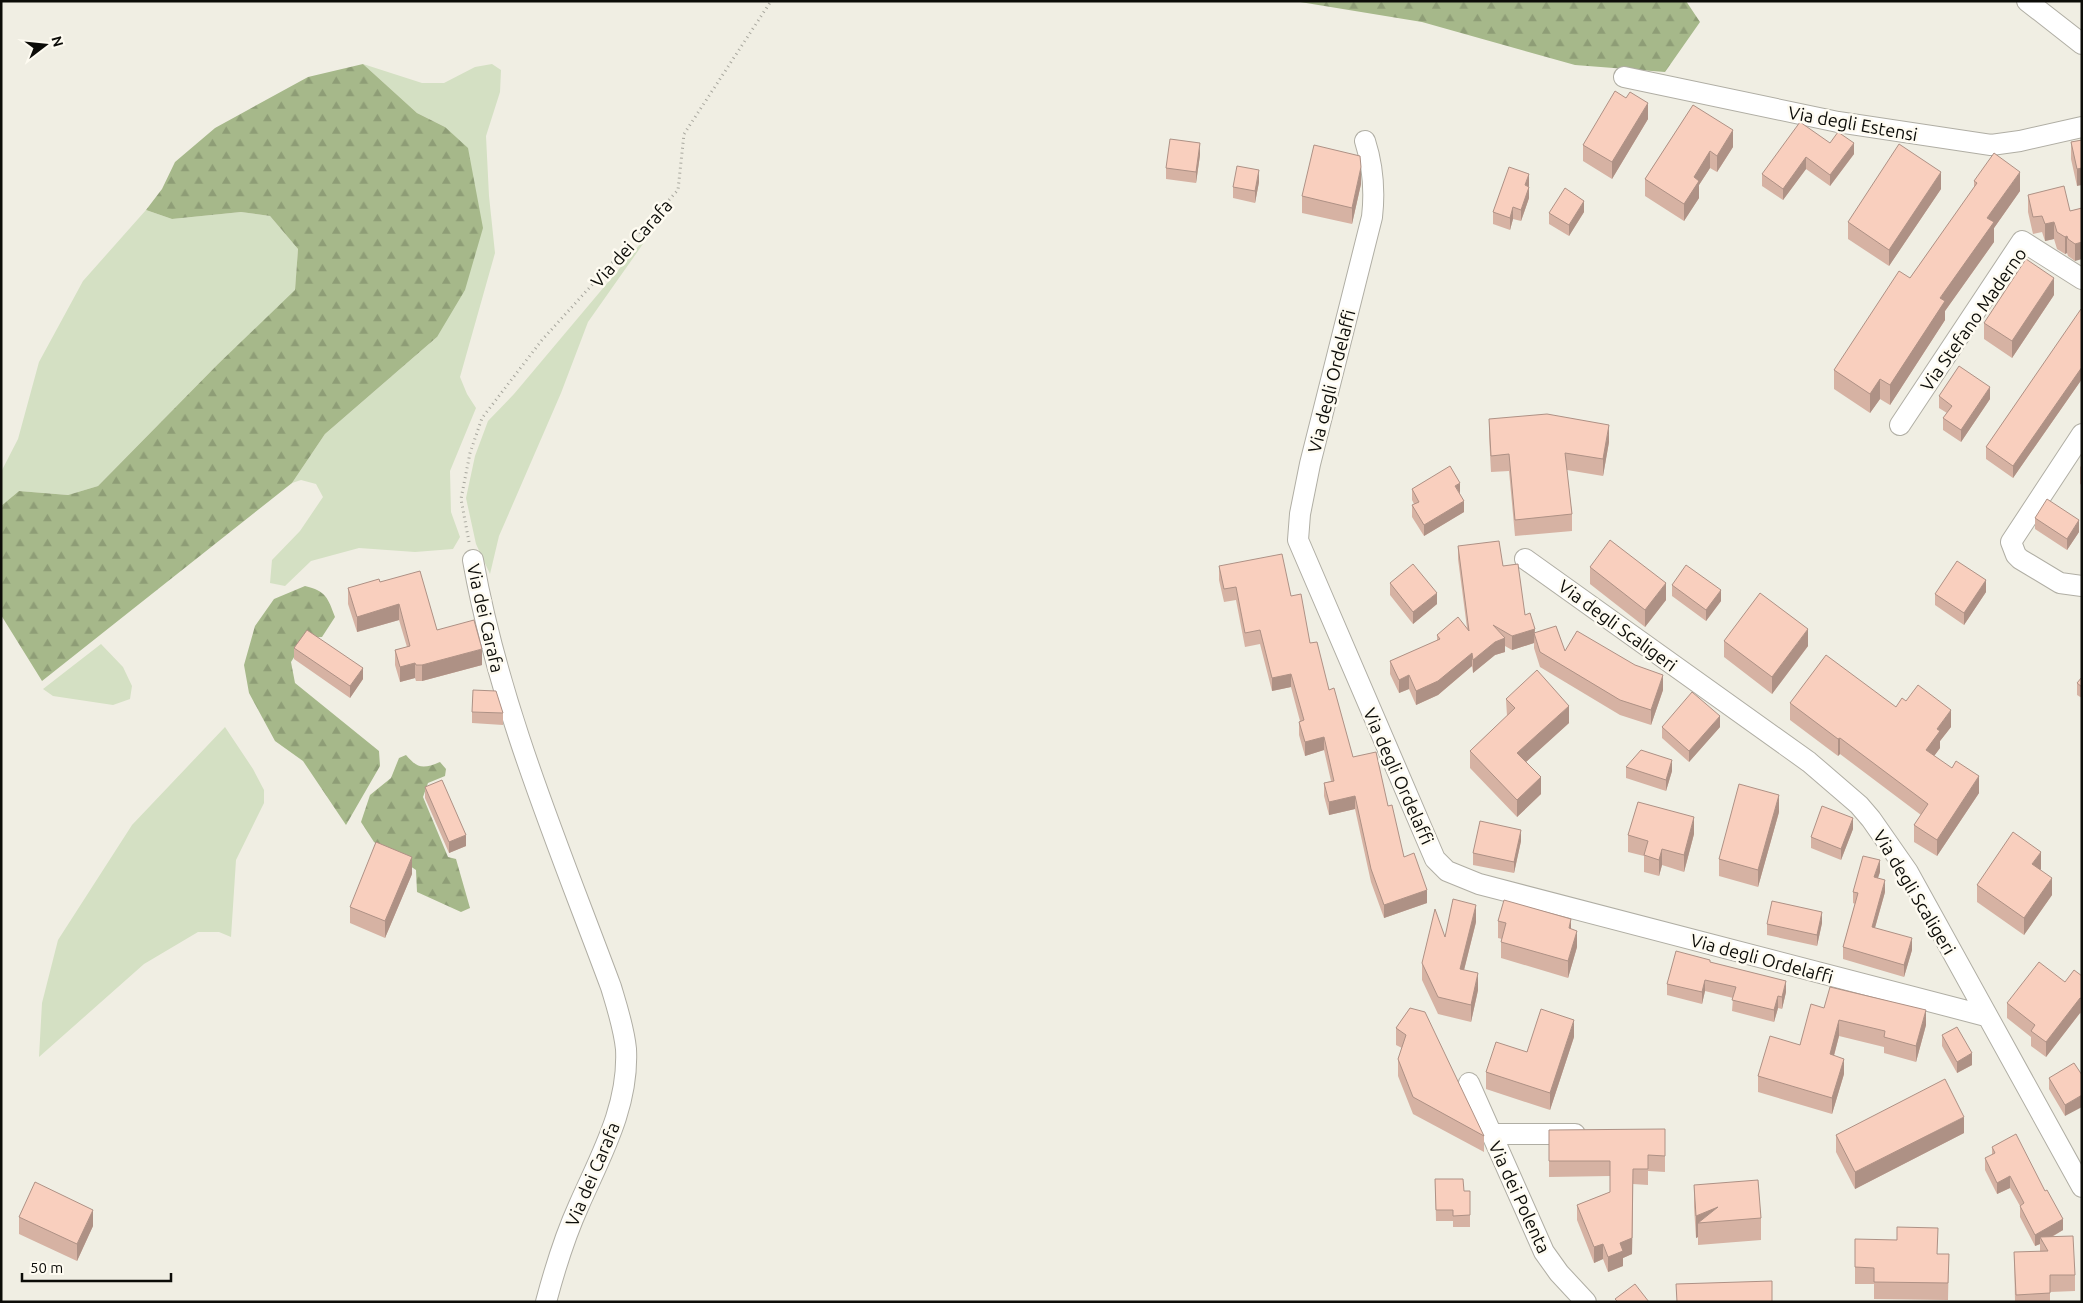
<svg xmlns="http://www.w3.org/2000/svg" width="2083" height="1303" font-family="Ubuntu,sans-serif">
<style>
.grass{fill:#d4e0c3}
.forest{fill:url(#forest-firs)}
.lines{fill:none;stroke-linecap:round;stroke-linejoin:round}
.minor-casing{stroke:#b0aea4;stroke-width:22}
.path{stroke:#a7a69d;stroke-width:3;stroke-dasharray:1 4;stroke-linecap:butt}
.minor{stroke:#fff;stroke-width:20}
.wall{fill:#d6b2a3}
.shaded-wall{fill:#ae9185}
.building{fill:#f9cfbe;stroke:#ae9185}
.labels{text-anchor:middle;dominant-baseline:central;stroke-width:5;stroke-linejoin:round;paint-order:stroke}
.street-label{font-size:18px;fill:#0c0c08;stroke:#fefbf1}
</style>
<defs>
<pattern id="forest-firs" width="22" height="20" patternUnits="userSpaceOnUse" patternTransform="scale(1.25)"><rect width="22" height="20" fill="#a6b88a"/><path d="M5 1l3.5 6h-7zM16 11l3.5 6h-7z" fill="#8e9d76"/></pattern>
</defs>
<rect width="100%" height="100%" fill="#f0eee3"/>
<!-- grass -->
<path class="grass" d="M 363,64 L 422,83 L 444,83 L 475,67 L 492,64 L 501,70 L 500,92 L 486,136 L 489,196 L 495,253 L 460,377 L 467,394 L 476,408 L 450,471 L 451,512 L 460,537 L 453,549 L 415,552 L 359,548 L 311,561 L 285,586 L 270,583 L 272,560 L 300,531 L 323,497 L 316,484 L 301,480 L 292,483 L 325,434 L 437,337 L 445,127 L 417,113 Z
M 146,210 L 172,219 L 241,212 L 270,216 L 298,249 L 295,291 L 218,364 L 98,486 L 68,495 L 19,491 L 1,506 L 1,472 L 18,439 L 39,362 L 83,281 Z
M 657,224 L 588,322 L 561,393 L 499,536 L 490,574 L 476,544 L 466,498 L 475,456 L 488,421 L 514,394 Z
M 101,644 L 123,667 L 132,686 L 130,699 L 113,705 L 53,696 L 43,689 Z
M 225,727 L 253,769 L 264,790 L 264,803 L 236,860 L 231,937 L 219,932 L 198,932 L 144,964 L 39,1057 L 42,1003 L 58,940 L 132,825 Z"/>
<!-- forest -->
<path class="forest" d="M 1294,1 L 1686,1 L 1700,22 L 1665,72 L 1575,65 L 1422,22 Z
M 363,64 L 417,113 L 445,127 L 468,148 L 483,228 L 465,290 L 437,337 L 325,434 L 292,483 L 42,681 L 1,615 L 1,506 L 19,491 L 68,495 L 98,486 L 218,364 L 295,290 L 298,249 L 270,216 L 241,212 L 172,219 L 146,210 L 162,189 L 175,162 L 215,128 L 308,77 Z
M 305,586 C 326,591 328,598 335,617 L 322,637 L 306,638 L 291,662 L 295,683 L 379,751 L 380,766 L 346,825 L 303,761 L 275,741 L 249,693 L 244,665 L 255,626 L 274,599 Z
M 406,755 C 418,769 423,769 440,762 L 446,769 L 445,776 L 428,783 L 423,797 L 448,857 L 456,859 L 470,908 L 461,912 L 417,892 L 416,870 L 374,842 L 361,822 L 370,795 L 391,778 L 399,758 Z"/>
<g class="lines">
<defs>
<path id="minor" d="M 2027,1 L 2082,44
M 1624,77 L 1838,122 L 1991,145 L 2020,141 L 2082,127
M 1365,141 C 1373,166 1375,191 1372,217 L 1310,464 L 1300,514 L 1298,540 L 1435,859 L 1447,871 L 1479,884 L 1986,1016
M 1900,425 L 2022,241 L 2082,279
M 2082,434 L 2011,542 L 2016,555 L 2020,559 L 2060,583 L 2082,586
M 1525,559 L 1809,762 L 1859,805 L 1871,819 L 1908,872 L 2082,1187
M 473,560 C 499,707 559,847 611,987 C 617,1007 624,1028 626,1049 C 629,1106 601,1155 579,1205 C 565,1236 555,1268 546,1302
M 1469,1083 L 1544,1252 L 1559,1273 L 1586,1302
M 1492,1134 L 1575,1134"/>
</defs>
<!-- minor casing -->
<use href="#minor" class="minor-casing"/>
<!-- path -->
<path class="path" d="M 469,542 L 461,499 L 470,453 L 482,418 L 542,340 L 678,190 L 684,134 L 771,1"/>
<!-- minor -->
<use href="#minor" class="minor"/>
</g>
<!-- wall -->
<path class="wall" d="M 1626,98 L 1648,119 L 1612,179 L 1583,161 L 1583,145 Z
M 1693,105 L 1733,147 L 1717,172 L 1710,168 L 1699,185 L 1699,198 L 1684,221 L 1645,196 L 1645,179 Z
M 2082,140 L 2077,186 L 2071,159 L 2071,142 Z
M 1830,143 L 1854,154 L 1830,186 L 1806,169 L 1783,200 L 1762,186 L 1762,174 Z
M 1200,155 L 1196,183 L 1166,179 L 1166,168 Z
M 1974,181 L 2020,191 L 1994,228 L 1994,242 L 1945,311 L 1945,320 L 1890,405 L 1880,399 L 1870,413 L 1834,389 L 1834,370 L 1910,278 L 1974,188 Z
M 1259,182 L 1255,203 L 1233,198 L 1233,187 Z
M 1361,184 L 1352,224 L 1302,213 L 1302,196 Z
M 1529,186 L 1529,198 L 1521,221 L 1513,219 L 1510,230 L 1493,224 L 1493,212 Z
M 1941,189 L 1889,266 L 1848,239 L 1848,222 Z
M 2028,195 L 2070,211 L 2082,208 L 2075,261 L 2068,256 L 2067,253 L 2065,254 L 2057,249 L 2054,239 L 2045,241 L 2042,232 L 2033,234 L 2028,212 Z
M 1584,212 L 1569,236 L 1549,224 L 1549,213 Z
M 2054,295 L 2012,358 L 1984,339 L 1984,323 Z
M 2082,309 L 2082,379 L 2013,478 L 1986,459 L 1986,447 Z
M 1939,396 L 1990,399 L 1961,442 L 1943,430 L 1943,418 L 1947,413 L 1939,408 Z
M 1489,419 L 1609,442 L 1603,476 L 1567,470 L 1572,514 L 1572,531 L 1515,536 L 1509,471 L 1491,472 L 1489,435 Z
M 2082,465 L 2082,485 L 2080,484 L 2080,467 Z
M 1412,489 L 1460,494 L 1464,512 L 1424,536 L 1412,517 L 1412,505 L 1414,504 L 1412,500 Z
M 2035,518 L 2079,532 L 2067,550 L 2035,529 Z
M 1458,546 L 1503,566 L 1525,615 L 1535,633 L 1565,651 L 1663,690 L 1651,725 L 1620,715 L 1540,667 L 1534,648 L 1534,643 L 1512,650 L 1505,646 L 1505,652 L 1495,655 L 1473,673 L 1472,666 L 1438,695 L 1416,705 L 1409,689 L 1399,693 L 1390,674 L 1390,661 L 1437,641 L 1437,635 L 1467,628 L 1458,559 Z
M 1219,566 L 1291,596 L 1329,690 L 1353,757 L 1388,806 L 1404,857 L 1427,903 L 1384,918 L 1371,882 L 1355,809 L 1329,815 L 1324,796 L 1324,783 L 1331,781 L 1324,750 L 1305,756 L 1299,735 L 1299,722 L 1300,721 L 1291,687 L 1272,691 L 1260,644 L 1245,647 L 1236,600 L 1224,602 L 1219,580 Z
M 1590,567 L 1666,600 L 1645,627 L 1590,584 Z
M 380,582 L 437,630 L 482,665 L 422,681 L 416,681 L 415,678 L 400,682 L 395,665 L 395,650 L 407,647 L 399,620 L 357,632 L 348,604 L 348,588 Z
M 1390,583 L 1437,604 L 1413,624 L 1390,595 Z
M 1672,585 L 1721,601 L 1706,621 L 1672,596 Z
M 1986,592 L 1964,625 L 1935,605 L 1935,594 Z
M 1724,641 L 1808,646 L 1772,694 L 1724,657 Z
M 294,648 L 363,679 L 350,698 L 294,659 Z
M 2082,677 L 2082,698 L 2077,695 L 2077,683 Z
M 1506,699 L 1569,723 L 1526,762 L 1541,794 L 1517,817 L 1470,768 L 1470,751 L 1507,716 Z
M 1906,701 L 1951,727 L 1940,741 L 1940,748 L 1934,756 L 1979,793 L 1937,856 L 1914,842 L 1914,825 L 1921,815 L 1840,754 L 1838,756 L 1790,720 L 1790,703 L 1896,707 Z
M 472,712 L 503,713 L 503,725 L 472,723 Z
M 1662,727 L 1720,727 L 1689,762 L 1662,738 Z
M 1626,767 L 1672,771 L 1666,791 L 1626,778 Z
M 425,787 L 466,846 L 449,853 L 425,798 Z
M 1779,812 L 1758,887 L 1719,876 L 1719,859 Z
M 1853,829 L 1841,860 L 1811,848 L 1811,837 Z
M 1694,834 L 1684,872 L 1662,865 L 1659,876 L 1644,872 L 1644,856 L 1628,852 L 1628,835 Z
M 1521,841 L 1514,873 L 1473,865 L 1473,853 Z
M 2041,869 L 2040,870 L 2052,895 L 2024,935 L 1977,902 L 1977,885 Z
M 1880,872 L 1878,878 L 1885,892 L 1875,928 L 1912,950 L 1904,977 L 1843,959 L 1843,947 L 1855,904 L 1853,903 L 1853,892 Z
M 412,874 L 385,938 L 350,923 L 350,907 Z
M 1498,921 L 1571,929 L 1577,947 L 1568,978 L 1501,958 L 1501,942 L 1502,939 L 1498,938 Z
M 1476,922 L 1464,970 L 1478,990 L 1471,1022 L 1438,1014 L 1422,980 L 1422,963 L 1445,937 Z
M 1822,923 L 1817,946 L 1767,935 L 1767,924 Z
M 1710,962 L 1786,992 L 1782,1009 L 1778,1008 L 1774,1022 L 1732,1011 L 1733,998 L 1705,991 L 1702,1004 L 1667,995 L 1667,984 Z
M 2082,976 L 2082,1014 L 2080,1013 L 2046,1057 L 2031,1046 L 2031,1037 L 2007,1018 L 2007,1003 Z
M 1410,1008 L 1484,1136 L 1484,1152 L 1413,1114 L 1398,1076 L 1398,1059 L 1402,1048 L 1396,1045 L 1396,1028 Z
M 1824,1008 L 1926,1025 L 1916,1062 L 1884,1053 L 1884,1047 L 1839,1036 L 1834,1056 L 1844,1074 L 1832,1114 L 1758,1092 L 1758,1076 L 1800,1045 Z
M 1942,1035 L 1972,1065 L 1957,1073 L 1942,1046 Z
M 1574,1037 L 1550,1110 L 1486,1089 L 1486,1072 L 1527,1052 Z
M 2082,1075 L 2065,1116 L 2049,1089 L 2049,1078 Z
M 1549,1130 L 1665,1144 L 1665,1172 L 1648,1171 L 1648,1185 L 1633,1184 L 1632,1254 L 1623,1258 L 1623,1266 L 1608,1272 L 1603,1259 L 1594,1263 L 1577,1220 L 1577,1205 L 1610,1192 L 1610,1176 L 1549,1177 Z
M 1964,1133 L 1855,1189 L 1836,1152 L 1836,1135 Z
M 1992,1147 L 2063,1230 L 2052,1237 L 2075,1275 L 2075,1291 L 2050,1292 L 2050,1302 L 2015,1302 L 2014,1252 L 2040,1252 L 2040,1244 L 2035,1246 L 2020,1217 L 2020,1206 L 2010,1188 L 1997,1194 L 1985,1170 L 1985,1158 L 1992,1155 Z
M 1435,1179 L 1464,1191 L 1470,1191 L 1470,1227 L 1453,1227 L 1453,1221 L 1436,1221 Z
M 1694,1185 L 1761,1218 L 1761,1240 L 1698,1245 L 1698,1237 L 1696,1238 L 1694,1207 Z
M 19,1217 L 93,1226 L 77,1261 L 19,1234 Z
M 1855,1239 L 1938,1254 L 1949,1254 L 1948,1300 L 1874,1299 L 1874,1284 L 1855,1284 Z"/>
<!-- shaded-wall -->
<path class="shaded-wall" d="M 1648,103 L 1648,119 L 1612,179 L 1612,162 Z
M 1733,130 L 1733,147 L 1717,172 L 1717,156 Z
M 1200,143 L 1200,155 L 1196,183 L 1196,172 Z
M 1854,143 L 1854,154 L 1830,186 L 1830,175 Z
M 1710,151 L 1710,168 L 1699,185 L 1699,198 L 1684,221 L 1684,204 L 1694,177 Z
M 1806,157 L 1806,169 L 1783,200 L 1783,189 Z
M 1361,167 L 1361,184 L 1352,224 L 1352,208 Z
M 2082,168 L 2082,185 L 2077,186 L 2077,169 Z
M 1259,170 L 1259,182 L 1255,203 L 1255,191 Z
M 1941,172 L 1941,189 L 1889,266 L 1889,250 Z
M 2020,172 L 2020,191 L 1994,228 L 1994,242 L 1945,311 L 1945,320 L 1890,405 L 1890,385 L 1987,218 Z
M 1529,174 L 1529,186 L 1525,196 L 1525,185 Z
M 1529,187 L 1529,198 L 1521,221 L 1521,210 Z
M 1584,201 L 1584,212 L 1569,236 L 1569,225 Z
M 1513,207 L 1513,219 L 1510,230 L 1510,218 Z
M 2054,222 L 2054,239 L 2045,241 L 2045,224 Z
M 2067,236 L 2067,253 L 2065,254 L 2065,237 Z
M 2082,242 L 2082,259 L 2075,261 L 2075,244 Z
M 2054,278 L 2054,295 L 2012,358 L 2012,341 Z
M 2082,367 L 2082,379 L 2013,478 L 2013,466 Z
M 1880,379 L 1880,399 L 1870,413 L 1870,394 Z
M 1990,387 L 1990,399 L 1961,442 L 1961,430 Z
M 1609,425 L 1609,442 L 1603,476 L 1603,459 Z
M 1460,483 L 1460,494 L 1455,486 Z
M 1464,501 L 1464,512 L 1424,536 L 1424,525 Z
M 2079,520 L 2079,532 L 2067,550 L 2067,539 Z
M 1986,580 L 1986,592 L 1964,625 L 1964,613 Z
M 1666,583 L 1666,600 L 1645,627 L 1645,610 Z
M 1721,590 L 1721,601 L 1706,621 L 1706,610 Z
M 1437,593 L 1437,604 L 1413,624 L 1413,612 Z
M 399,604 L 399,620 L 357,632 L 357,617 Z
M 1535,629 L 1534,643 L 1512,650 L 1512,636 Z
M 1808,629 L 1808,646 L 1772,694 L 1772,677 Z
M 1505,638 L 1505,652 L 1495,655 L 1473,673 L 1473,660 L 1495,642 Z
M 482,649 L 482,665 L 422,681 L 422,665 Z
M 1472,653 L 1472,666 L 1438,695 L 1416,705 L 1416,691 Z
M 415,663 L 415,678 L 400,682 L 400,667 Z
M 363,668 L 363,679 L 350,698 L 350,686 Z
M 1291,674 L 1291,687 L 1272,691 L 1272,678 Z
M 1409,675 L 1409,689 L 1399,693 L 1399,680 Z
M 1663,675 L 1663,690 L 1651,725 L 1651,710 Z
M 1569,706 L 1569,723 L 1517,770 L 1517,753 Z
M 1951,710 L 1951,727 L 1940,741 L 1940,748 L 1926,767 L 1926,750 L 1937,729 Z
M 1720,716 L 1720,727 L 1689,762 L 1689,751 Z
M 1324,737 L 1324,750 L 1305,756 L 1305,742 Z
M 1840,738 L 1840,754 L 1838,756 L 1838,739 Z
M 1672,760 L 1672,771 L 1666,791 L 1666,780 Z
M 1979,776 L 1979,793 L 1937,856 L 1937,840 Z
M 1541,777 L 1541,794 L 1517,817 L 1517,800 Z
M 1779,795 L 1779,812 L 1758,887 L 1758,870 Z
M 1355,796 L 1355,809 L 1329,815 L 1329,802 Z
M 1694,817 L 1694,834 L 1684,872 L 1684,855 Z
M 1853,818 L 1853,829 L 1841,860 L 1841,849 Z
M 1521,830 L 1521,841 L 1514,873 L 1514,862 Z
M 466,835 L 466,846 L 449,853 L 449,842 Z
M 1662,849 L 1662,865 L 1659,876 L 1659,860 Z
M 2041,852 L 2041,869 L 2032,881 L 2032,864 Z
M 412,857 L 412,874 L 385,938 L 385,921 Z
M 1880,860 L 1880,872 L 1874,889 L 1874,877 Z
M 2052,878 L 2052,895 L 2024,935 L 2024,918 Z
M 1885,880 L 1885,892 L 1872,938 L 1872,927 Z
M 1427,890 L 1427,903 L 1384,918 L 1384,905 Z
M 1476,905 L 1476,922 L 1460,986 L 1460,969 Z
M 1822,912 L 1822,923 L 1817,946 L 1817,935 Z
M 1571,919 L 1571,936 L 1569,928 Z
M 1577,931 L 1577,947 L 1568,978 L 1568,961 Z
M 1912,938 L 1912,950 L 1904,977 L 1904,965 Z
M 1478,973 L 1478,990 L 1471,1022 L 1471,1005 Z
M 1705,980 L 1705,991 L 1702,1004 L 1702,992 Z
M 1786,981 L 1786,992 L 1782,1009 L 1782,997 Z
M 1778,996 L 1778,1008 L 1774,1022 L 1774,1010 Z
M 2080,998 L 2080,1013 L 2046,1057 L 2046,1042 Z
M 1926,1010 L 1926,1025 L 1916,1062 L 1916,1046 Z
M 1574,1020 L 1574,1037 L 1550,1110 L 1550,1093 Z
M 1839,1020 L 1839,1036 L 1830,1070 L 1830,1054 Z
M 1972,1053 L 1972,1065 L 1957,1073 L 1957,1062 Z
M 1844,1059 L 1844,1074 L 1832,1114 L 1832,1098 Z
M 2082,1095 L 2082,1107 L 2065,1116 L 2065,1105 Z
M 1964,1117 L 1964,1133 L 1855,1189 L 1855,1172 Z
M 2010,1176 L 2010,1188 L 1997,1194 L 1997,1183 Z
M 1633,1184 L 1632,1254 L 1623,1258 L 1623,1266 L 1608,1272 L 1608,1257 Z
M 1718,1207 L 1698,1223 L 1698,1237 L 1696,1238 L 1696,1216 Z
M 93,1210 L 93,1226 L 77,1261 L 77,1244 Z
M 2063,1219 L 2063,1230 L 2042,1242 L 2040,1237 L 2040,1244 L 2035,1246 L 2035,1235 Z
M 1603,1244 L 1603,1259 L 1594,1263 L 1594,1247 Z"/>
<!-- building -->
<path class="building" d="M 1615,91 L 1626,98 L 1630,92 L 1648,103 L 1612,162 L 1583,145 Z
M 1693,105 L 1733,130 L 1717,156 L 1710,151 L 1694,177 L 1699,181 L 1684,204 L 1645,179 Z
M 1800,122 L 1830,143 L 1838,132 L 1854,143 L 1830,175 L 1806,157 L 1783,189 L 1762,174 Z
M 1170,139 L 1200,143 L 1196,172 L 1166,168 Z
M 2082,140 L 2082,168 L 2077,169 L 2071,142 Z
M 1899,144 L 1941,172 L 1889,250 L 1848,222 Z
M 1314,145 L 1360,156 L 1361,167 L 1352,208 L 1302,196 Z
M 1994,153 L 2020,172 L 1987,218 L 1994,222 L 1940,298 L 1945,301 L 1890,385 L 1880,379 L 1870,394 L 1834,370 L 1899,271 L 1910,278 L 1977,183 L 1974,181 Z
M 1237,166 L 1259,170 L 1255,191 L 1233,187 Z
M 1509,167 L 1529,174 L 1525,185 L 1529,187 L 1521,210 L 1513,207 L 1510,218 L 1493,212 Z
M 2064,186 L 2070,211 L 2082,208 L 2082,242 L 2075,244 L 2068,239 L 2067,236 L 2065,237 L 2057,232 L 2054,222 L 2045,224 L 2042,216 L 2033,217 L 2028,195 Z
M 1565,188 L 1584,201 L 1569,225 L 1549,213 Z
M 2026,259 L 2054,278 L 2012,341 L 1984,323 Z
M 2081,309 L 2082,309 L 2082,367 L 2013,466 L 1986,447 Z
M 1959,366 L 1990,387 L 1961,430 L 1943,418 L 1952,406 L 1939,396 Z
M 1547,414 L 1609,425 L 1603,459 L 1565,453 L 1572,514 L 1515,520 L 1509,454 L 1491,456 L 1489,419 Z
M 1450,466 L 1460,483 L 1455,486 L 1464,501 L 1424,525 L 1412,505 L 1419,502 L 1412,489 Z
M 2047,499 L 2079,520 L 2067,539 L 2035,518 Z
M 1610,540 L 1666,583 L 1645,610 L 1590,567 Z
M 1499,541 L 1503,566 L 1518,564 L 1525,615 L 1530,613 L 1535,629 L 1512,636 L 1493,625 L 1505,638 L 1495,642 L 1473,660 L 1472,653 L 1438,681 L 1416,691 L 1409,675 L 1399,680 L 1390,661 L 1440,639 L 1437,635 L 1458,617 L 1469,631 L 1458,546 Z
M 1282,554 L 1291,596 L 1301,594 L 1310,643 L 1317,642 L 1329,690 L 1334,688 L 1353,757 L 1376,752 L 1388,806 L 1392,805 L 1404,857 L 1414,853 L 1427,890 L 1384,905 L 1371,869 L 1355,796 L 1329,802 L 1324,783 L 1334,781 L 1324,737 L 1305,742 L 1299,722 L 1304,720 L 1291,674 L 1272,678 L 1260,630 L 1245,633 L 1236,587 L 1224,589 L 1219,566 Z
M 1957,561 L 1986,580 L 1964,613 L 1935,594 Z
M 1413,564 L 1437,593 L 1413,612 L 1390,583 Z
M 1686,565 L 1721,590 L 1706,610 L 1672,585 Z
M 420,571 L 437,630 L 474,620 L 482,649 L 422,665 L 416,665 L 415,663 L 400,667 L 395,650 L 410,646 L 399,604 L 357,617 L 348,588 L 379,579 L 380,582 Z
M 1760,593 L 1808,629 L 1772,677 L 1724,641 Z
M 1556,626 L 1565,651 L 1577,631 L 1635,665 L 1663,675 L 1651,710 L 1620,700 L 1540,652 L 1534,633 Z
M 307,630 L 363,668 L 350,686 L 294,648 Z
M 1826,655 L 1896,707 L 1902,698 L 1906,701 L 1918,685 L 1951,710 L 1937,729 L 1940,731 L 1926,750 L 1952,768 L 1956,761 L 1979,776 L 1937,840 L 1914,825 L 1928,804 L 1840,738 L 1838,739 L 1790,703 Z
M 1537,670 L 1569,706 L 1517,753 L 1541,777 L 1517,800 L 1470,751 L 1515,708 L 1506,699 Z
M 2082,677 L 2082,687 L 2077,683 Z
M 473,690 L 496,691 L 503,713 L 472,712 Z
M 1692,692 L 1720,716 L 1689,751 L 1662,727 Z
M 1641,750 L 1672,760 L 1666,780 L 1626,767 Z
M 442,780 L 466,835 L 449,842 L 425,787 Z
M 1739,784 L 1779,795 L 1758,870 L 1719,859 Z
M 1638,802 L 1694,817 L 1684,855 L 1662,849 L 1659,860 L 1644,855 L 1648,841 L 1628,835 Z
M 1822,806 L 1853,818 L 1841,849 L 1811,837 Z
M 1480,821 L 1521,830 L 1514,862 L 1473,853 Z
M 2013,832 L 2041,852 L 2032,864 L 2052,878 L 2024,918 L 1977,885 Z
M 376,842 L 412,857 L 385,921 L 350,907 Z
M 1863,856 L 1880,860 L 1874,877 L 1885,880 L 1872,927 L 1912,938 L 1904,965 L 1843,947 L 1858,893 L 1853,892 Z
M 1453,899 L 1476,905 L 1460,969 L 1478,973 L 1471,1005 L 1438,997 L 1422,963 L 1435,909 L 1445,937 Z
M 1504,900 L 1571,919 L 1569,928 L 1577,931 L 1568,961 L 1501,942 L 1506,923 L 1498,921 Z
M 1772,901 L 1822,912 L 1817,935 L 1767,924 Z
M 1676,951 L 1710,960 L 1710,962 L 1786,981 L 1782,997 L 1778,996 L 1774,1010 L 1732,1000 L 1736,987 L 1705,980 L 1702,992 L 1667,984 Z
M 2039,962 L 2065,982 L 2074,970 L 2082,976 L 2082,999 L 2080,998 L 2046,1042 L 2031,1031 L 2035,1025 L 2007,1003 Z
M 1830,987 L 1926,1010 L 1916,1046 L 1884,1037 L 1885,1031 L 1839,1020 L 1830,1054 L 1844,1059 L 1832,1098 L 1758,1076 L 1770,1036 L 1800,1045 L 1811,1004 L 1824,1008 Z
M 1410,1008 L 1425,1012 L 1484,1136 L 1413,1097 L 1398,1059 L 1406,1035 L 1396,1028 Z
M 1541,1009 L 1574,1020 L 1550,1093 L 1486,1072 L 1496,1042 L 1527,1052 Z
M 1957,1027 L 1972,1053 L 1957,1062 L 1942,1035 Z
M 2074,1063 L 2082,1075 L 2082,1095 L 2065,1105 L 2049,1078 Z
M 1945,1079 L 1964,1117 L 1855,1172 L 1836,1135 Z
M 1665,1129 L 1665,1156 L 1648,1155 L 1648,1169 L 1633,1169 L 1632,1238 L 1620,1243 L 1623,1251 L 1608,1257 L 1603,1244 L 1594,1247 L 1577,1205 L 1610,1192 L 1610,1161 L 1549,1161 L 1549,1130 Z
M 2016,1134 L 2045,1191 L 2047,1190 L 2063,1219 L 2035,1235 L 2020,1206 L 2024,1203 L 2010,1176 L 1997,1183 L 1985,1158 L 1995,1153 L 1992,1147 Z
M 1435,1179 L 1463,1179 L 1464,1191 L 1470,1191 L 1470,1215 L 1453,1216 L 1453,1210 L 1436,1210 Z
M 1758,1180 L 1761,1218 L 1698,1223 L 1718,1207 L 1696,1216 L 1694,1185 Z
M 35,1182 L 93,1210 L 77,1244 L 19,1217 Z
M 1897,1227 L 1938,1228 L 1937,1254 L 1949,1254 L 1948,1283 L 1874,1282 L 1874,1268 L 1855,1267 L 1855,1239 L 1897,1240 Z
M 2073,1236 L 2075,1275 L 2050,1275 L 2050,1293 L 2016,1295 L 2014,1252 L 2048,1251 L 2040,1237 Z
M 1772,1281 L 1772,1302 L 1677,1302 L 1676,1284 Z
M 1635,1284 L 1649,1302 L 1618,1302 L 1615,1299 Z"/>
<g class="labels">
<!-- street labels -->
<g class="street-label">
<text transform="translate(1853 123) rotate(10)">Via degli Estensi</text>
<text transform="translate(631 243) rotate(-48)">Via dei Carafa</text>
<text transform="translate(1973 319) rotate(-55)">Via Stefano Maderno</text>
<text transform="translate(1331 381) rotate(-76)">Via degli Ordelaffi</text>
<text transform="translate(486 618) rotate(77)">Via dei Carafa</text>
<text transform="translate(1618 625) rotate(36)">Via degli Scaligeri</text>
<text transform="translate(1399 776) rotate(66)">Via degli Ordelaffi</text>
<text transform="translate(1915 892) rotate(59)">Via degli Scaligeri</text>
<text transform="translate(1762 958) rotate(15)">Via degli Ordelaffi</text>
<text transform="translate(592 1174) rotate(-67)">Via dei Carafa</text>
<text transform="translate(1520 1197) rotate(65)">Via dei Polenta</text>
</g>
</g>
<!-- border -->
<rect width="2083" height="1303" fill="none" stroke="#0c0c08" stroke-width="5"/>
<!-- north arrow -->
<g transform="translate(45 45) rotate(74)" stroke="#fefbf1" stroke-width="4" paint-order="stroke">
<path d="M0-4L9 19L0 12L-9 19Z" fill="#0c0c08"/>
<text y="-8" font-size="14" font-weight="bold" text-anchor="middle" fill="#0c0c08">N</text>
</g>
<!-- scale -->
<path d="M22 1273v8h149v-8" fill="none" stroke="#0c0c08" stroke-width="2.5"/>
<text x="30" y="1273" font-size="15" fill="#0c0c08" stroke="#fefbf1" stroke-width="4" paint-order="stroke">50 m</text>
</svg>
